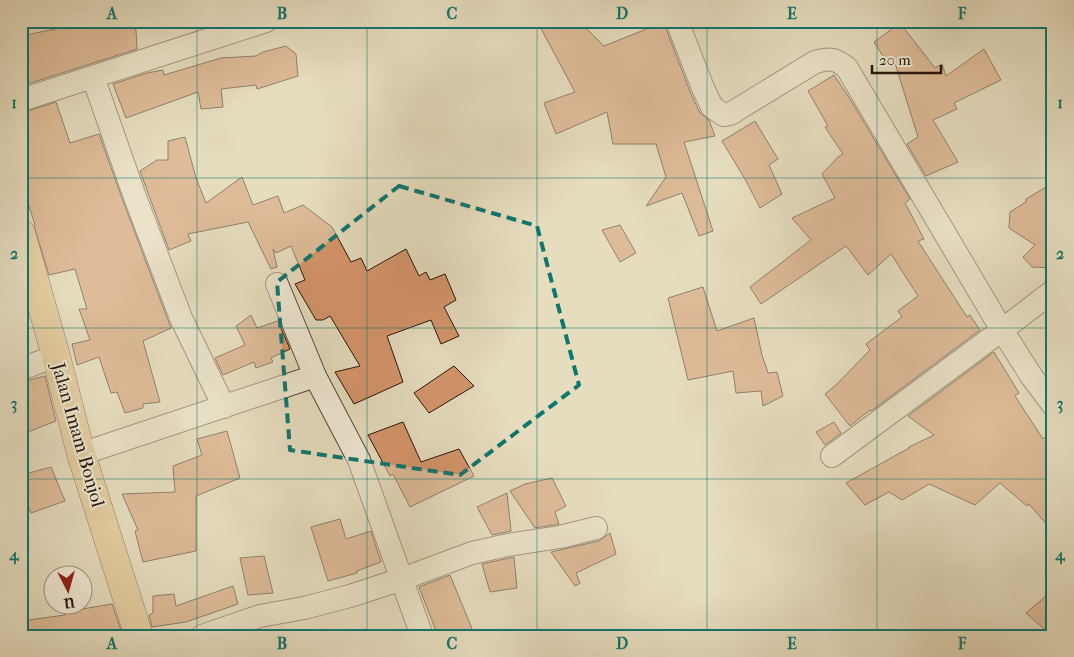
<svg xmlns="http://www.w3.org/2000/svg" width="1074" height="657" font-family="'IM FELL French Canon',serif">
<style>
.building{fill:#d5956c;stroke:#25140c}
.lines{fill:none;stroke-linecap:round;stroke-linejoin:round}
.minor-casing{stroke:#554639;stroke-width:24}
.major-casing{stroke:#25140c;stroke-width:29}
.minor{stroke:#efe9d5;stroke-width:22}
.major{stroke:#e3be80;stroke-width:28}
.marked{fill:none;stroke:#0f766e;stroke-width:4;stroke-dasharray:10 6;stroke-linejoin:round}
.grid{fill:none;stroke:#0f766e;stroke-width:1;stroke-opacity:0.55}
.labels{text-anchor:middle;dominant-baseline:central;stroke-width:4;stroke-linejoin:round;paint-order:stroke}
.street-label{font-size:19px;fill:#25140c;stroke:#efe9d5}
.neatline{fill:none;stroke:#0f766e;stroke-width:2}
.grid-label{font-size:16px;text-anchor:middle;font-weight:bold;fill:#0f766e}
</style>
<rect width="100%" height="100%" fill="#e6ddbf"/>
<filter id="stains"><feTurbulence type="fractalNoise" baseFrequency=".004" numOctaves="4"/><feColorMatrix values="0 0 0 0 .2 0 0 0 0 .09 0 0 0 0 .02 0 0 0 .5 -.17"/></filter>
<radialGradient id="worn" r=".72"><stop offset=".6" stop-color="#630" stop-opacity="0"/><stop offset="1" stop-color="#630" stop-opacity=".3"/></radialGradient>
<!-- building -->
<path class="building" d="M 94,21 L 124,21 L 136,30 L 137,49 L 21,86 L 21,36 Z
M 537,21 L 579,21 L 604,46 L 664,22 L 665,26 L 691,94 L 700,113 L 709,120 L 715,136 L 684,142 L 713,231 L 699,236 L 682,193 L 646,206 L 666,177 L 656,144 L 613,144 L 607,112 L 556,134 L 544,103 L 575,92 Z
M 900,23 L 935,68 L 942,64 L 946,76 L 984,49 L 1001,80 L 954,103 L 957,109 L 933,120 L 958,162 L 926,176 L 907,144 L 918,137 L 895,63 L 889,66 L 874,42 Z
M 286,46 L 296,54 L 298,76 L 257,89 L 256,85 L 221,89 L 223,107 L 201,109 L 198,92 L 126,118 L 113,84 L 147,73 L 163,70 L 164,75 L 221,58 L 256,56 L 263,52 Z
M 834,75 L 850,99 L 910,199 L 905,203 L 924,239 L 918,241 L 967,317 L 970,315 L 980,330 L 871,411 L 870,410 L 850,426 L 825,394 L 836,385 L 870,350 L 866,344 L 902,317 L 898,311 L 918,296 L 891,254 L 868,275 L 846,246 L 761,304 L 750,287 L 811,240 L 792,218 L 835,198 L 822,174 L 838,157 L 843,154 L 825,127 L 828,126 L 808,91 Z
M 56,102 L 70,143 L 99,134 L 123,201 L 171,328 L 143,341 L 160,402 L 143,404 L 143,408 L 125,413 L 117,392 L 111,393 L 99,357 L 77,365 L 72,344 L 90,340 L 79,309 L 87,309 L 75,269 L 49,275 L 34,226 L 35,225 L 21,181 L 21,113 Z
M 755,121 L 778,159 L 769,165 L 782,194 L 760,208 L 745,179 L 722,141 Z
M 185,137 L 196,178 L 206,203 L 242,177 L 253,205 L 278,196 L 284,213 L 303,205 L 332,227 L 351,262 L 361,258 L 367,271 L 406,249 L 419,276 L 426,272 L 430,280 L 445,274 L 456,300 L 444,307 L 459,336 L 441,344 L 431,320 L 387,336 L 403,382 L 354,404 L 335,372 L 360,366 L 330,316 L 323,320 L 316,320 L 295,284 L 305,280 L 291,246 L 276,253 L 273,249 L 277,267 L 271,269 L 248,222 L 188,234 L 191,241 L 169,250 L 140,171 L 157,160 L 168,160 L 168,141 Z
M 1053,183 L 1053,268 L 1032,267 L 1023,257 L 1035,245 L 1009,228 L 1010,212 L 1026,202 L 1026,199 Z
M 620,225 L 636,253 L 620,262 L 602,230 Z
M 703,287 L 717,331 L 754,318 L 762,355 L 768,373 L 777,372 L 783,396 L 763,406 L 761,391 L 736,393 L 733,371 L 688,380 L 668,298 Z
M 251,315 L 257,328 L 278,321 L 290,349 L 271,358 L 273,362 L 256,368 L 254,362 L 223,375 L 215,358 L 245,345 L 236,326 Z
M 994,352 L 1019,393 L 1015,396 L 1043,439 L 1053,430 L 1053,532 L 1029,504 L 1027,506 L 1000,483 L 975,505 L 929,484 L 902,500 L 889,492 L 865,505 L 846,483 L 909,448 L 909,447 L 934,435 L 908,416 Z
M 454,366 L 474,386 L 429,413 L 414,393 Z
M 45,376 L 56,421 L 25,433 L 21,417 L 21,382 Z
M 403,422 L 421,462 L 459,449 L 474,476 L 410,507 L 393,474 L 390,476 L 368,435 Z
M 834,422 L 841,433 L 825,445 L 816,432 Z
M 227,431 L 240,478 L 196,496 L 196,551 L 143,562 L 135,531 L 138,530 L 122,494 L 175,492 L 173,466 L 202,455 L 197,439 Z
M 51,467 L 65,501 L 31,513 L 21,489 L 21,475 Z
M 552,478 L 566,506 L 555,512 L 559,524 L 535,528 L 510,491 L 525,484 Z
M 507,493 L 511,531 L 492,535 L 477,507 Z
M 340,519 L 346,539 L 371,531 L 381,562 L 357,571 L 357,573 L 328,581 L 311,527 Z
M 610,533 L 616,554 L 576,573 L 580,583 L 575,586 L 551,552 L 599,541 Z
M 264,556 L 273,593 L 248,595 L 240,558 Z
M 514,557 L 517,588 L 490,592 L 482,564 Z
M 450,575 L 475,636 L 438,636 L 419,587 Z
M 233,586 L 238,604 L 186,622 L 152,627 L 149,615 L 153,613 L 153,596 L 174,594 L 176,606 Z
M 1053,590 L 1053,636 L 1052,636 L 1026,613 Z
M 112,604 L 123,636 L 21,636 L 21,621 L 65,615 L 64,612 Z"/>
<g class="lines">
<defs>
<path id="minor" d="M 677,21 L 703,88 L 712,107 L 724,115 L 730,114 L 815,62 C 830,58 835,58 847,68 L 1002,330 L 1032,377 L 1053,405
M 93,77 L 135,197 L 181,318 L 224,407
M 21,100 L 266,21
M 277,284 L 315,376
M 21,369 L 56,356
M 81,454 L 315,376 L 359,460 L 422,636
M 832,456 L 1002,330 L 1053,291
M 202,636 L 260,616 L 304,608 L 350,596 L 402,579 L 472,553 L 508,545 L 560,537 L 596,528"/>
<path id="major" d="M 21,233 L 56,356 L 81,454 L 139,636"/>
</defs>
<!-- minor casing -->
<use href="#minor" class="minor-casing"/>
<!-- major casing -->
<use href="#major" class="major-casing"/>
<!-- minor -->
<use href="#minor" class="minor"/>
<!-- major -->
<use href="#major" class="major"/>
</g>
<!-- marked area -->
<path d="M0 0H1074V657H0ZM 399,186 L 537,226 L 579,385 L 460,475 L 290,450 L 277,282 Z" fill="#e6ddbf" fill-opacity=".55" fill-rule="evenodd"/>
<path class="marked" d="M 399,186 L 537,226 L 579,385 L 460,475 L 290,450 L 277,282 Z"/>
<!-- grid -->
<path class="grid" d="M 197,21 L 197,636M 367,21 L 367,636M 537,21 L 537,636M 707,21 L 707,636M 877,21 L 877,636M 21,178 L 1053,178M 21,328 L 1053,328M 21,479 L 1053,479"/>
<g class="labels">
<!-- street labels -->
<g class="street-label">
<text transform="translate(78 435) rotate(74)">Jalan Imam Bonjol</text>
</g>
</g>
<!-- margin -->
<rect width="1074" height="657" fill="none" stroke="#e6ddbf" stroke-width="55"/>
<!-- north arrow -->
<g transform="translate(68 590) rotate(174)"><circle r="24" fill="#efe9d5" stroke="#9e9485"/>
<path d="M0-4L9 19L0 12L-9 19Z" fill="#8f2418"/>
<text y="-8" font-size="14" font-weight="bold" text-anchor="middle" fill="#25140c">U</text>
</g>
<!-- scale -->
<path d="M872 65v8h69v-8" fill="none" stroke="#25140c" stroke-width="2.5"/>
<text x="879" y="65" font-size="15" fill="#25140c" stroke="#efe9d5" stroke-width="4" paint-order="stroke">20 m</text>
<rect x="28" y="28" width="1018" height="602" class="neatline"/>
<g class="grid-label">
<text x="112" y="19">A</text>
<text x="282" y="19">B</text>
<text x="452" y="19">C</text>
<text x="622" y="19">D</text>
<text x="792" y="19">E</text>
<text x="962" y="19">F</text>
<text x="14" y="108">1</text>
<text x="1060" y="108">1</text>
<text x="14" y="259">2</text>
<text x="1060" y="259">2</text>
<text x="14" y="409">3</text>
<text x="1060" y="409">3</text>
<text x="14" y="560">4</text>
<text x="1060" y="560">4</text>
<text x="112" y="649">A</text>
<text x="282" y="649">B</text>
<text x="452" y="649">C</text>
<text x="622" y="649">D</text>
<text x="792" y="649">E</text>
<text x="962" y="649">F</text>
</g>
<rect width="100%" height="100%" filter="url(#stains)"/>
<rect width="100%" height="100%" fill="url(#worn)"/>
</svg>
